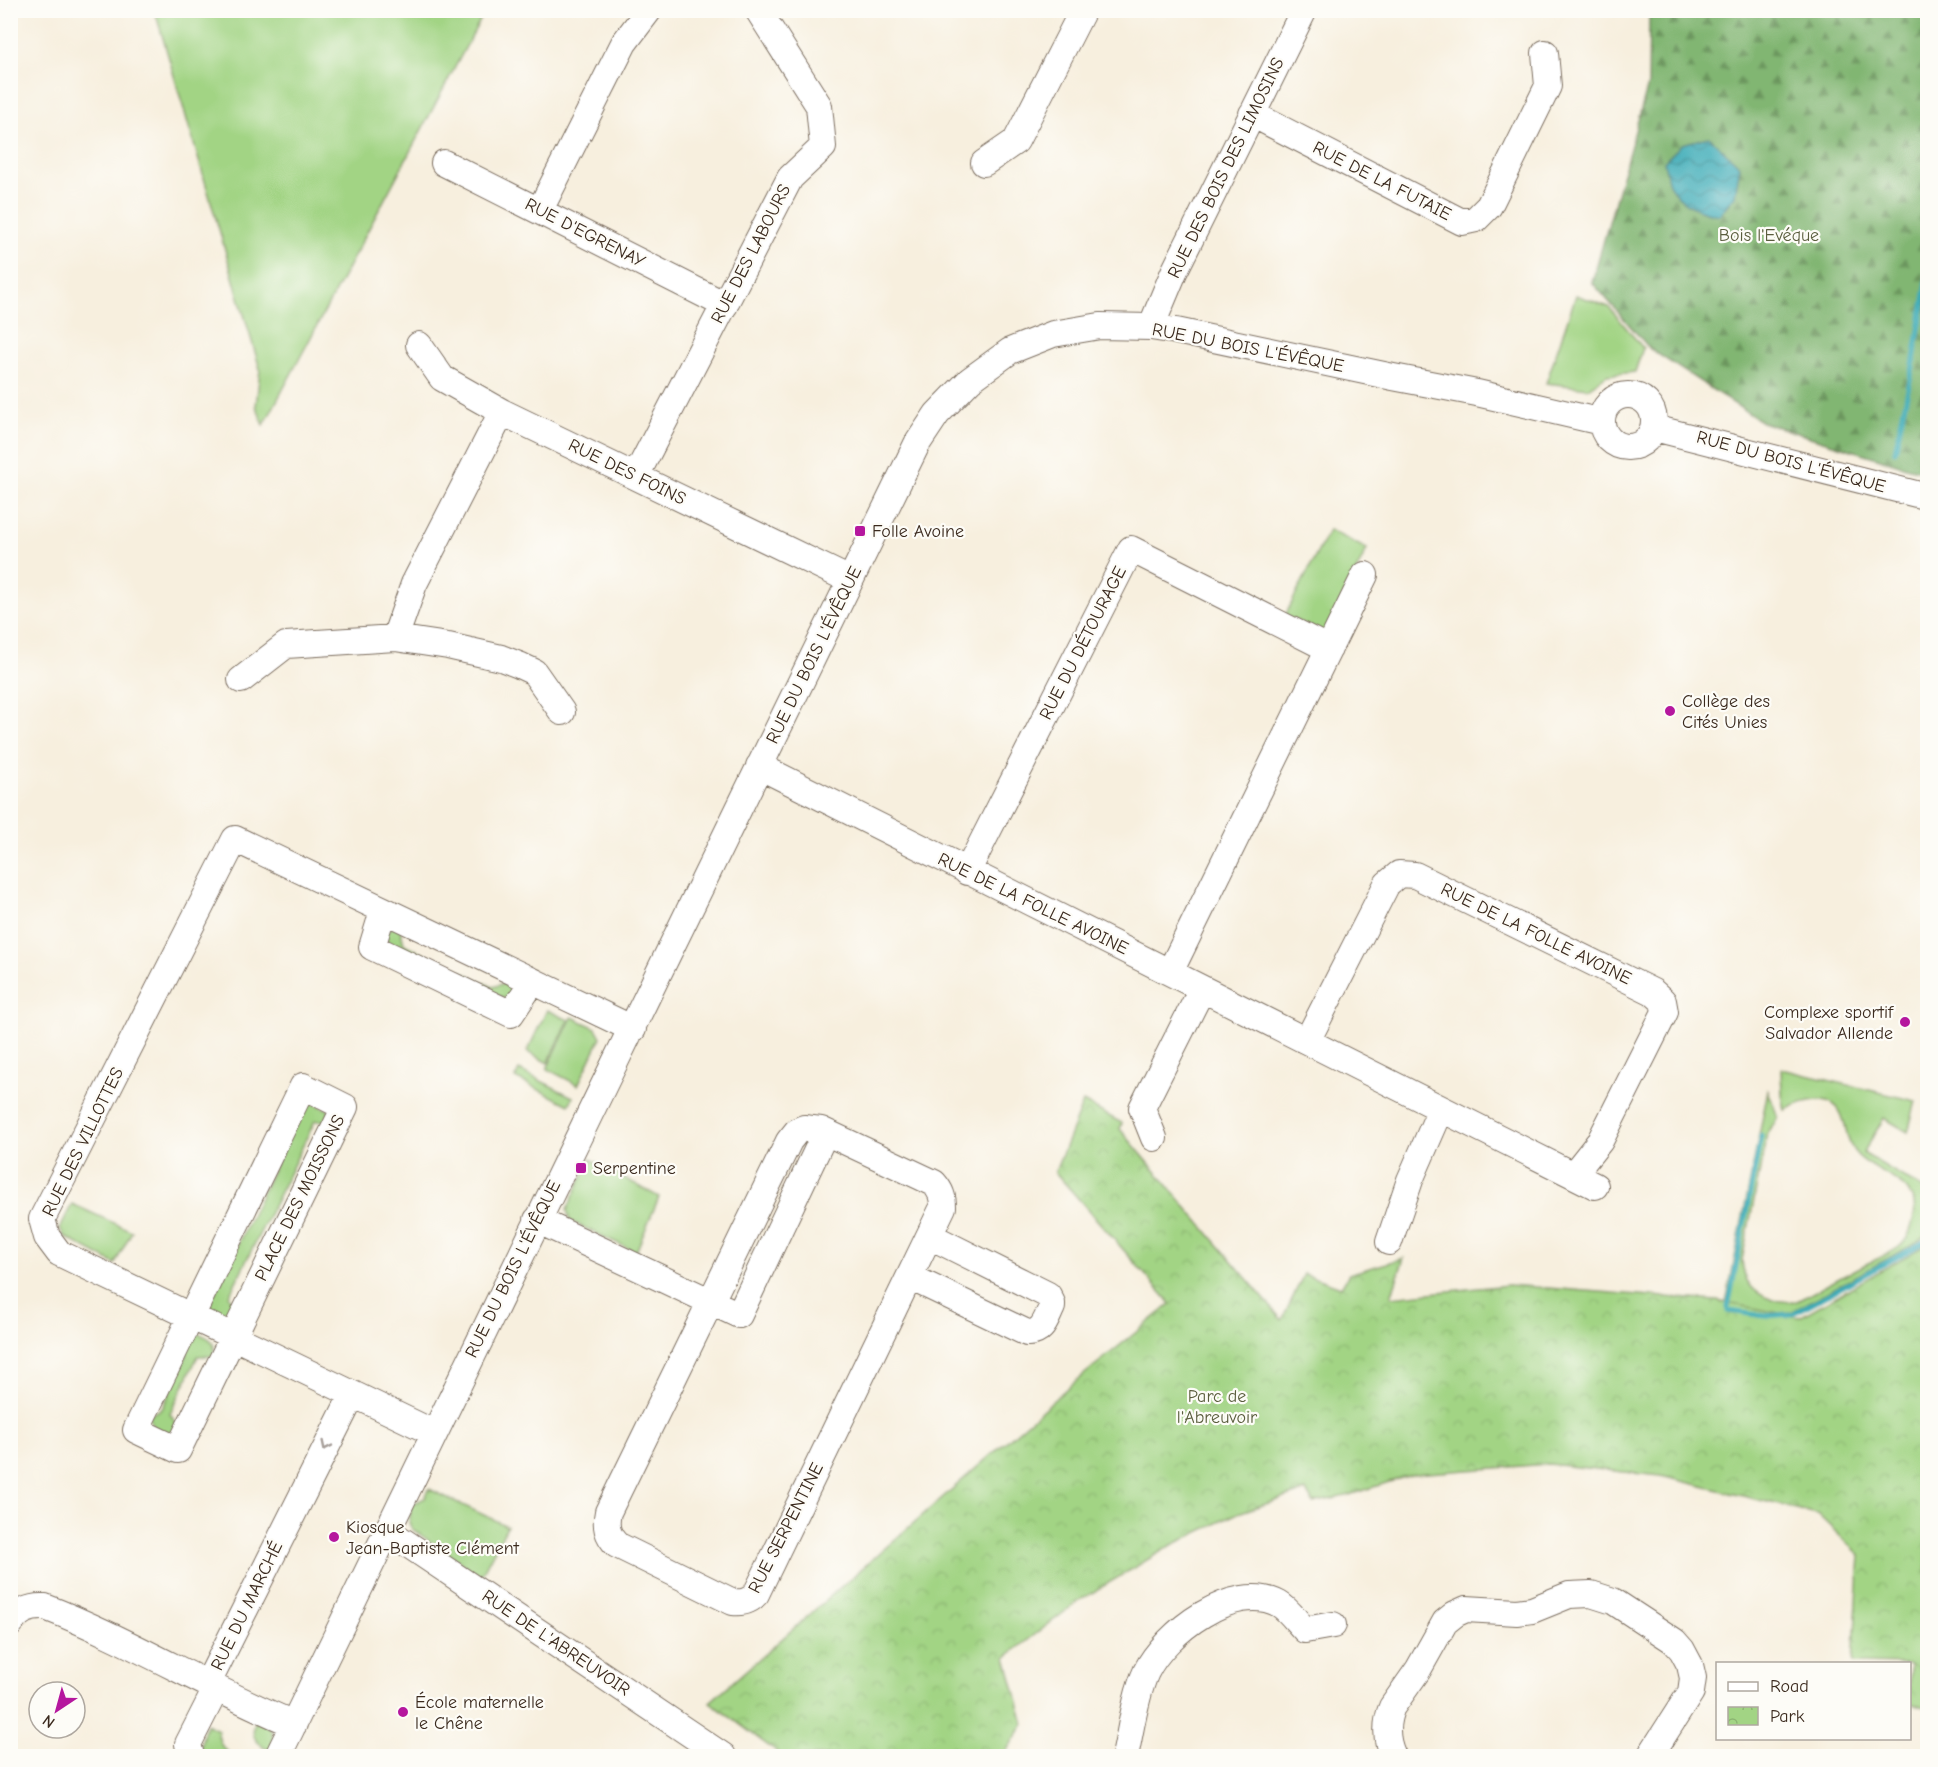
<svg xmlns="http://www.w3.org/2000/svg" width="1938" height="1767" font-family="'Comic Neue',sans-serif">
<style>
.grass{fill:#a2d484;stroke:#6e7f51;stroke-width:1.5}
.forest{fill:url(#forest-firs);stroke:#5e7048;stroke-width:1.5}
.park{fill:url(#park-crowns);stroke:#6e7f51;stroke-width:1.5}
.water{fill:url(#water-waves);stroke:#3c6b6b;stroke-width:1.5}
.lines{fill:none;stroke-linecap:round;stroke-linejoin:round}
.stream{stroke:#3cacb8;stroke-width:5}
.minor-casing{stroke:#7d6f61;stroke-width:28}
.minor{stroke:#fff;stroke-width:26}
.oneway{stroke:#a79f9a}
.poi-dot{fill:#b5179e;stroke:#fdfcf7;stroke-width:2}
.labels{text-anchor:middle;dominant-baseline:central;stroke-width:4.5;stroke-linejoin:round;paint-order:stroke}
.street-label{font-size:18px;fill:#3b2a1e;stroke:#fdfcf7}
.park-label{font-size:18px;fill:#5a5d3d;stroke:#fdfcf7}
.poi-label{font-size:18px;fill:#3b2a1e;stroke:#fdfcf7;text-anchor:start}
</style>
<defs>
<pattern id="forest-firs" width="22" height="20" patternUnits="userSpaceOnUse" patternTransform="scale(1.5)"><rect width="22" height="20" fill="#81b672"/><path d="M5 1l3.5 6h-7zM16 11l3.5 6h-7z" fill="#6b945d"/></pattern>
<pattern id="park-crowns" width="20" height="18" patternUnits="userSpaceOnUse" patternTransform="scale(1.5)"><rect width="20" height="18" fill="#a2d484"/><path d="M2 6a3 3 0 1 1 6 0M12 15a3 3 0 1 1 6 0" fill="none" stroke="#8cb672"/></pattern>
<pattern id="water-waves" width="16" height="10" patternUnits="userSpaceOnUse" patternTransform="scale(1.5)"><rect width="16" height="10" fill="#3cacb8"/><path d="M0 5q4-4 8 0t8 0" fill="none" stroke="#348c95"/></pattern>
</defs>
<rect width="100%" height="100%" fill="#fdfcf7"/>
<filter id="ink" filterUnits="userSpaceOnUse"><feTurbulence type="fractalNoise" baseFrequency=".0167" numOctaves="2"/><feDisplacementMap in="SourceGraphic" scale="12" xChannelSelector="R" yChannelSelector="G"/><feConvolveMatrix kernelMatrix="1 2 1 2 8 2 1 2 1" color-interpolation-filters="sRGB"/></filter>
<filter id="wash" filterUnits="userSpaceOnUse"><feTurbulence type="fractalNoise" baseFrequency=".008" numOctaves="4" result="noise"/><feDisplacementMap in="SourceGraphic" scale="24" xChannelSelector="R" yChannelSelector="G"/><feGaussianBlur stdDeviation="1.35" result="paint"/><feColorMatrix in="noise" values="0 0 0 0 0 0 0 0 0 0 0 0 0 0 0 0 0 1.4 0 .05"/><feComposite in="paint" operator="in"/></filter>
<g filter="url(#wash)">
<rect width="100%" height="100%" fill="#f7efde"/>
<!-- grass -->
<path class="grass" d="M 155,11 L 485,11 L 264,425 L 256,406 L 260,369 Z
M 1576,295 L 1609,307 L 1643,348 L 1635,372 L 1607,375 L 1588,388 L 1546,383 Z
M 1329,530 L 1367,549 L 1329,626 L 1322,632 L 1285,616 Z
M 392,927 L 400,928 L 404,944 L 493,987 L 510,981 L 514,987 L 511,1001 L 390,951 L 385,933 Z
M 547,1010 L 569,1020 L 548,1063 L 527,1052 Z
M 572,1017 L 596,1028 L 601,1037 L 578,1085 L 547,1069 Z
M 1781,1069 L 1916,1101 L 1908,1132 L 1884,1118 L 1863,1153 L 1927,1191 L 1927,1235 L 1916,1243 L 1791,1312 L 1765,1314 L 1725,1308 L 1768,1090 L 1778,1118 L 1767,1134 L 1742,1260 C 1743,1292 1769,1304 1797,1301 C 1820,1289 1843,1276 1866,1264 C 1877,1259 1889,1254 1899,1247 C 1904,1243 1909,1235 1911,1228 C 1928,1182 1882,1179 1858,1156 C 1847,1145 1848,1133 1843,1119 C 1834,1090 1804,1100 1785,1110 L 1782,1095 Z
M 519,1070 L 573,1097 L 569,1105 L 515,1078 Z
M 306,1100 L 329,1110 L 329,1121 L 315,1121 L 229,1296 L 237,1307 L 230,1316 C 219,1320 215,1317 207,1309 Z
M 590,1159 L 659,1197 L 636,1252 L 570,1221 L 567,1210 Z
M 72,1204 L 132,1231 L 115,1264 L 65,1237 L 60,1228 Z
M 195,1332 C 208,1337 217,1340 214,1356 L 198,1356 L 170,1414 L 179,1427 L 175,1433 L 157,1436 L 148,1415 L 162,1409 L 187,1355 L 184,1340 Z
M 429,1489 L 507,1526 L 481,1576 L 412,1529 L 409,1523 L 412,1504 L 425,1498 Z
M 256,1720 C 272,1727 277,1732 270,1750 C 256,1743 249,1736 256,1720 Z
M 206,1724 L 218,1730 C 218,1742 223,1751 234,1756 L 198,1756 Z"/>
<!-- forest -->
<path class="forest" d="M 1649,11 L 1927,11 L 1927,472 L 1909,468 L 1762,422 L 1650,349 L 1592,282 L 1648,85 Z"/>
<!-- park -->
<path class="park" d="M 1083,1102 L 1122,1123 L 1120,1129 L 1282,1320 L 1304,1274 L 1341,1287 L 1349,1274 L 1404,1258 L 1391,1297 L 1508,1285 L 1717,1301 L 1800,1317 L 1927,1244 L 1927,1707 L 1910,1705 L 1910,1664 L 1853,1663 L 1860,1555 L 1817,1514 L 1661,1476 L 1549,1464 L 1414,1474 L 1346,1496 L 1313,1503 L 1306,1491 L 1238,1513 L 1172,1545 L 1080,1600 L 1006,1657 L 1024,1724 L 1003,1756 L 782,1756 L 710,1702 L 1066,1389 L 1171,1304 L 1055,1172 Z"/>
<!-- water -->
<path class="water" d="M 1709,137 L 1740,166 L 1735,196 L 1719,215 C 1700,212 1681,203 1670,186 C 1667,180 1666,169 1664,162 L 1682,144 Z"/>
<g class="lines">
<!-- stream -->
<path class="stream" d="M 1895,451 L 1913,366 L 1928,275
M 1728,1307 L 1761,1136
M 1729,1311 L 1765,1316 L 1792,1314 L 1928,1240"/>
</g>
</g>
<g filter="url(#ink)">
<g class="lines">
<defs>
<path id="minor" d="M 1252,114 L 1462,222 L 1476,219 L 1489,206 L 1548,86 L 1545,53
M 444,163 L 725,305
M 984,163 L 1016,141 L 1083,10
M 540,210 L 624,43 L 649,10
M 1151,327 L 1174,272 L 1304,10
M 419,345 L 442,378 L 502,412 L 850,580
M1602 421a26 26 0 1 1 52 0a26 26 0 1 1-52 0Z
M 1654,428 L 1928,497
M 636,476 L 790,178 L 823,147 L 819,106 L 758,10
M 395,638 L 414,584 L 502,412
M 241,680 L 286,645 L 395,638 L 448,646 L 501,658 L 519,665 L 534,672 L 562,712
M 759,766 L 1595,1186
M 967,872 L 1131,549 L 1329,649
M 383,911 L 372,947 L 511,1014 L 533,981
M 1170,972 L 1365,575
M 1307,1041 L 1387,884 L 1399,874 L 1415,875 L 1653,992 L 1663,1001 L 1665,1012 L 1600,1141 L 1573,1175
M 303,1086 L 345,1107 L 178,1450 L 136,1430 Z
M 804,1128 L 821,1130 L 934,1183 C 941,1191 943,1197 943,1207 L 756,1594 C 750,1601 743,1603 733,1602 L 617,1545 C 607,1535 605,1526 608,1512 L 789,1141 L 797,1131 Z
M 1154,1138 L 1142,1108 L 1202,989
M 537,1220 L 739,1315 L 820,1144 L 821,1130
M 1389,1242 L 1410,1180 L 1441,1109
M 910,1277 L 1027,1333 C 1043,1334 1046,1319 1052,1307 L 1052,1303 L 1048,1295 L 930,1236
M 434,1433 L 59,1253 L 47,1237 L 42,1219 L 235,839 L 633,1029
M 388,1531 L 723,1756
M 10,1624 C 19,1611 29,1606 45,1607 C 130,1640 209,1689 294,1724
M 208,1683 L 353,1394
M 191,1756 L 188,1744 L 216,1689
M 278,1756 C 488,1317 705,882 917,444 L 937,414 L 970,380 L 1010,351 L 1053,334 L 1100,326 L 1151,327 L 1176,331 L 1393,377 L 1477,393 L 1602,422
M 1125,1756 C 1131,1730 1135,1696 1146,1672 C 1165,1633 1234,1580 1279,1604 C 1288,1609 1297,1622 1305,1630 L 1333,1625
M 1393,1756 C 1386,1741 1385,1723 1392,1707 L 1418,1670 L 1445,1622 L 1455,1614 L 1466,1609 L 1517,1612 L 1532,1610 L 1569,1595 L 1591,1594 L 1613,1601 L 1674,1641 L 1682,1650 L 1690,1665 L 1693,1678 L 1691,1692 L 1650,1756"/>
</defs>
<!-- minor casing -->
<use href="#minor" class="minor-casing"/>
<!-- minor -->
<use href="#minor" class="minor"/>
</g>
<!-- one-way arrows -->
<defs><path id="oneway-chevron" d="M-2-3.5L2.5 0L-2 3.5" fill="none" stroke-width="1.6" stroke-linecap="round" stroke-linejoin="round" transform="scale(1.5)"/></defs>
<use class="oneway" href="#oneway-chevron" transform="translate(326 1446) rotate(116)"/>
</g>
<!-- markers -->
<g class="poi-dot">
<rect x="854" y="525" width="12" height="12" rx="3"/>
<circle cx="1670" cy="711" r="6"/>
<circle cx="1905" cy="1022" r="6"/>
<rect x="575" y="1162" width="12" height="12" rx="3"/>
<circle cx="334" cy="1537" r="6"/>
<circle cx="403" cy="1712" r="6"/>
</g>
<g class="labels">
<!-- street labels -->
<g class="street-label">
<text transform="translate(1226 168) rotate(-64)">RUE DES BOIS DES LIMOSINS</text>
<text transform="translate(1382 181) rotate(27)">RUE DE LA FUTAIE</text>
<text transform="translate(585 233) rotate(27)">RUE D'EGRENAY</text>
<text transform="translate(751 254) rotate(-63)">RUE DES LABOURS</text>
<text transform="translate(1248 348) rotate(11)">RUE DU BOIS L'ÉVÊQUE</text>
<text transform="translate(1791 462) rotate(15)">RUE DU BOIS L'ÉVÊQUE</text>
<text transform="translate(627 472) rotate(26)">RUE DES FOINS</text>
<text transform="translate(1083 643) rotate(-63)">RUE DU DÉTOURAGE</text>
<text transform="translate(814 655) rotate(-64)">RUE DU BOIS L'ÉVÊQUE</text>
<text transform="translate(1033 904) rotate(26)">RUE DE LA FOLLE AVOINE</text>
<text transform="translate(1536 934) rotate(26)">RUE DE LA FOLLE AVOINE</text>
<text transform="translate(83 1142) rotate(-64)">RUE DES VILLOTTES</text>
<text transform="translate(300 1198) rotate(-64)">PLACE DES MOISSONS</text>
<text transform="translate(513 1269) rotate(-64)">RUE DU BOIS L'ÉVÊQUE</text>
<text transform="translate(786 1528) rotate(-63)">RUE SERPENTINE</text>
<text transform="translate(247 1606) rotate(-64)">RUE DU MARCHÉ</text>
<text transform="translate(556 1643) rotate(34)">RUE DE L'ABREUVOIR</text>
</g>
<!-- park labels -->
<g class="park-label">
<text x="1769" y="235">Bois l'Evéque</text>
<text x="1217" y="1396">Parc de<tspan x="1217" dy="21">l'Abreuvoir</tspan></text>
</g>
<!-- poi labels -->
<g class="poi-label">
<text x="872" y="531">Folle Avoine</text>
<text x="1682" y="701">Collège des<tspan x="1682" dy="21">Cités Unies</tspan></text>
<text x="1893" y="1012" text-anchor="end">Complexe sportif<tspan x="1893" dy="21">Salvador Allende</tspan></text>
<text x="593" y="1168">Serpentine</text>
<text x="346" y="1527">Kiosque<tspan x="346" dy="21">Jean-Baptiste Clément</tspan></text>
<text x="415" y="1702">École maternelle<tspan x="415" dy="21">le Chêne</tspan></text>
</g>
</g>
<!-- margin -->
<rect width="1938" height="1767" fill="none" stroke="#fdfcf7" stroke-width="36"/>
<!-- legend -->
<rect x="1716" y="1662" width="195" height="78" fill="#fdfcf7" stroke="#afa8a0" stroke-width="1.5"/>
<rect x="1728" y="1682" width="30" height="9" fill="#ffffff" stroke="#afa8a0" stroke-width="1.5"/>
<text x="1770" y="1692" font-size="18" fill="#3b2a1e">Road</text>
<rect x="1728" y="1707" width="30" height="18" fill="url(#park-crowns)" stroke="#afa8a0" stroke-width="1.5"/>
<text x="1770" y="1722" font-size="18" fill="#3b2a1e">Park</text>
<!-- north arrow -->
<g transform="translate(57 1710) rotate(216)"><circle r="28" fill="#fdfcf7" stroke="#afa8a0" stroke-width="1.5"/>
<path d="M0-4.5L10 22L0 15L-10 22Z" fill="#b5179e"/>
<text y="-9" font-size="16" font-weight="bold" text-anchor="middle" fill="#3b2a1e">N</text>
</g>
</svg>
